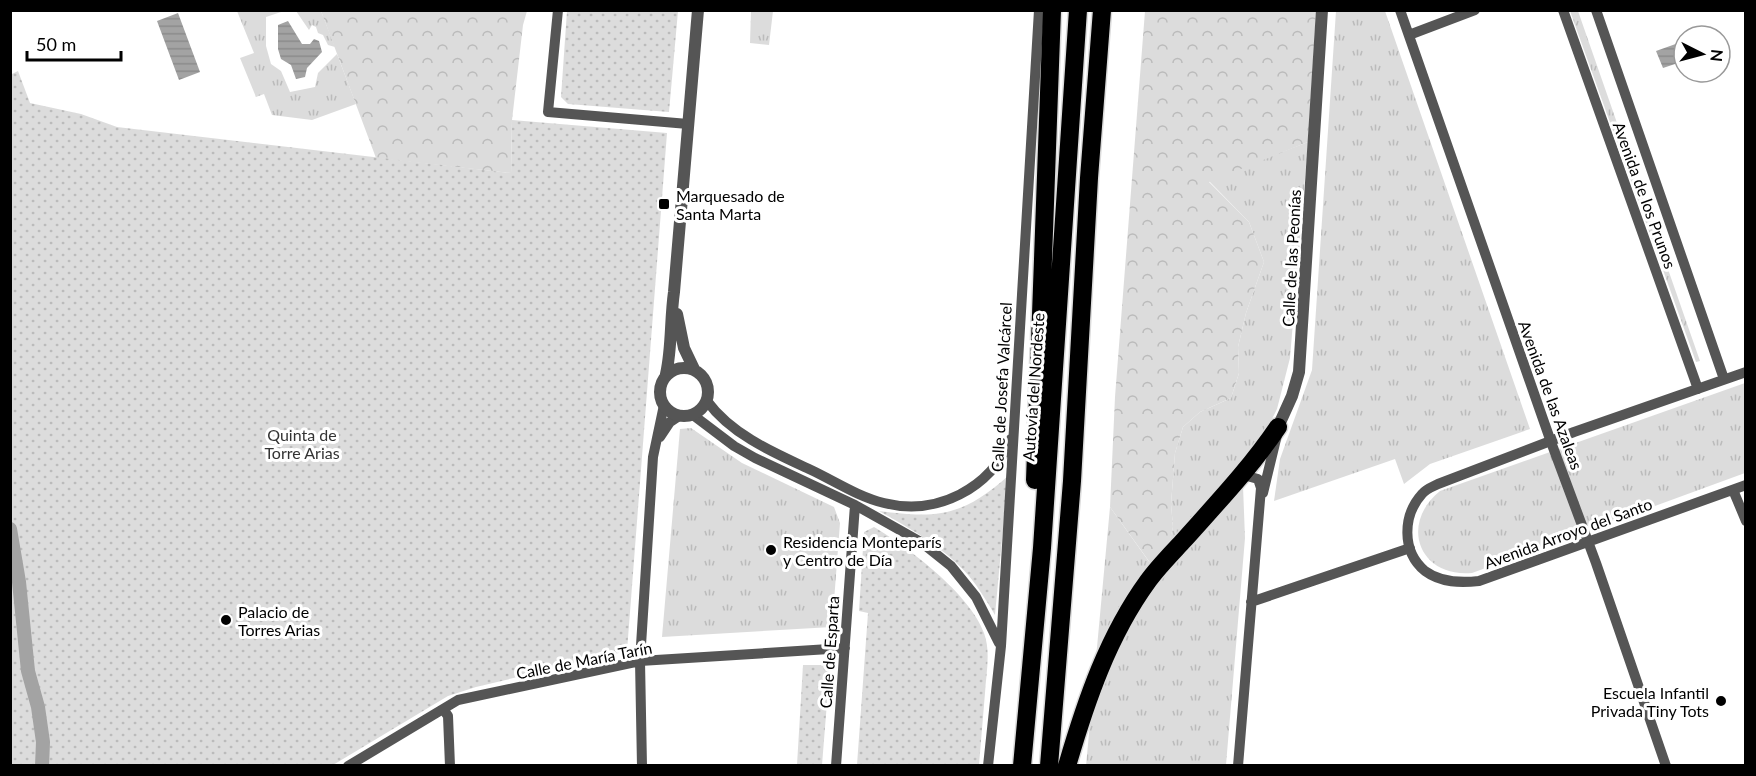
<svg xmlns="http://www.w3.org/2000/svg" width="1756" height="776" font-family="Lato,sans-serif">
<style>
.grass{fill:url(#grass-tufts)}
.forest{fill:url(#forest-crowns)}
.garden{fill:url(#garden-dots)}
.water{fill:url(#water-rules)}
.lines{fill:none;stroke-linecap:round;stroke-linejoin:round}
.canal{stroke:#a3a3a3;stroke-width:14}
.motorway-casing{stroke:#dbdbdb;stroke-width:21}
.minor{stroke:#555;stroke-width:10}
.tertiary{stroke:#555;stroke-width:12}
.motorway{stroke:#000;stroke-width:18}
.poi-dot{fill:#000;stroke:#fff;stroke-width:2}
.labels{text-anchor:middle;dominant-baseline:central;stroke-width:6;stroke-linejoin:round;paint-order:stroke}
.poi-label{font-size:16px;fill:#000;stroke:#fff;text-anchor:start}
.street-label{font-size:16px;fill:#000;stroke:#fff}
.park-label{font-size:16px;fill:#333;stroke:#fff}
</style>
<defs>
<pattern id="grass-tufts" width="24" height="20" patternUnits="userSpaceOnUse" patternTransform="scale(1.5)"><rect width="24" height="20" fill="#dcdcdc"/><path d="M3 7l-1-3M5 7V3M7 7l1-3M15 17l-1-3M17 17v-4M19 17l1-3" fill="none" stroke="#bbb"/></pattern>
<pattern id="forest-crowns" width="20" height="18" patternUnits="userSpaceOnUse" patternTransform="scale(1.5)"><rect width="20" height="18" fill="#dcdcdc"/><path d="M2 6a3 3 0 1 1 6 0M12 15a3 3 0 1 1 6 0" fill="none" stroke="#bbb"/></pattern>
<pattern id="garden-dots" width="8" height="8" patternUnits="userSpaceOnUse" patternTransform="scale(1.5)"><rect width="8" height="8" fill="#dcdcdc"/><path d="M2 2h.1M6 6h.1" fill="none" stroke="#bbb" stroke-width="1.8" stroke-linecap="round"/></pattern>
<pattern id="water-rules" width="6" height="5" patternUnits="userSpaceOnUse" patternTransform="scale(1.5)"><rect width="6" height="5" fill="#a3a3a3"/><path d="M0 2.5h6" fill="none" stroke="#8b8b8b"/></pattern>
</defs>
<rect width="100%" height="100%" fill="#fff"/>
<!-- grass -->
<path class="grass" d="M 237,11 L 284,11 L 266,17 L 266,46 L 271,64 L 281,71 L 290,92 L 315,87 L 318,73 L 337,54 L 356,104 L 312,120 L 272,115 L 264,94 L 256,97 L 240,58 L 254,53 Z
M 296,11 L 321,11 L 335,47 L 328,45 L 323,35 L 318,33 L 316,27 L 312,25 L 309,30 Z
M 751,11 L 773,11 L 769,45 L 750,43 Z
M 1336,11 L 1385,11 L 1530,429 L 1430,464 L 1404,484 L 1395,459 L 1274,501 L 1280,459 L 1312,370 Z
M 1570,11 L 1578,11 L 1700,361 L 1696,362 Z
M 1308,142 L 1290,358 L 1277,409 L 1266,431 L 1243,486 L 1245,538 L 1226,765 L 1086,766 L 1110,507 L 1160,577 L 1173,527 L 1171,504 L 1175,453 L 1183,427 L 1200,412 L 1231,398 L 1239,373 L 1238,347 L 1246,313 L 1264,262 L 1249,222 L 1208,180 Z
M 1745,383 L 1745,473 L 1472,573 C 1419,578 1399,524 1440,491 Z
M 691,428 L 742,463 L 834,507 L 840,523 L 832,627 L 662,637 L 680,429 Z"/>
<!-- forest -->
<path class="forest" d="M 321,11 L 527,11 L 523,25 L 512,120 L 511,173 L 376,158 Z
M 1145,11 L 1316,11 L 1308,142 L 1209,182 L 1249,222 L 1264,262 L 1246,313 L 1238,347 L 1239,373 L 1231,398 L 1200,412 L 1183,427 L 1175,453 L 1171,504 L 1173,527 L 1161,578 L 1110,507 L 1115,397 Z"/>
<!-- garden -->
<path class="garden" d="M 567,11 L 678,11 L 669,112 L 568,104 L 561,97 Z
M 18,71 L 30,103 L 81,114 L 117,127 L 511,173 L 512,120 L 667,133 L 627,651 L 476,687 L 448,696 L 333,765 L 11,765 L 10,75 Z
M 1008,476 L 995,615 C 987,602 979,588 969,576 C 945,548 911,529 879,511 C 938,519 963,516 1008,476 Z
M 874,527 C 909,548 970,594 984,633 C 991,652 986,674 985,693 C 983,717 981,741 979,765 L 857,765 L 868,613 L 859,611 L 864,532 Z
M 803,665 L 830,665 L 822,765 L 797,765 Z"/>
<!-- water -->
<path class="water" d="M 178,13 L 200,72 L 179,80 L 157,21 Z
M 288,21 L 302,44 L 310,44 L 314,39 L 319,41 L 322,52 L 307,68 L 305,77 L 296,79 L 291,65 L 281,59 L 278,49 L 278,25 Z
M 1684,41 L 1684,61 L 1663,68 L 1656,51 Z"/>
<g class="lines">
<!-- canal -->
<path class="canal" d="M 10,529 L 19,582 L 28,671 L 38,707 L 43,742 L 42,766"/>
<defs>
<path id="motorway" d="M 1035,480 L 1052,10
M 1022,766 L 1042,548 L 1078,10
M 1049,766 L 1072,481 L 1089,178 L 1102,10
M 1067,766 C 1086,701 1108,636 1148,581 C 1158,567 1172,553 1184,540 C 1217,503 1251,467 1278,427"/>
</defs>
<!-- motorway casing -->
<use href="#motorway" class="motorway-casing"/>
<!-- minor -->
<path class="minor" d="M 558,10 L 548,112 L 688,124
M 1400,10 L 1551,442 L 1596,563 L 1666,766
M 1563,10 L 1698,389
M 1596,10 L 1724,379
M 1409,35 L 1475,10
M 1746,372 L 1574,432 L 1438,484 C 1432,487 1426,489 1422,494 C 1403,515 1401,551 1425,571 C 1441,583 1461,583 1479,581 L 1746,485
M 707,401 C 731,434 772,452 809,469 C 833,480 858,497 884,503 C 937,516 990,489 1011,439
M 693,415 L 734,446 L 755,458 L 855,505 L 921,542 L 951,566 L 976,597 L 999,643
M 660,437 L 670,422 L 679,416
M 1733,490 L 1746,521
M 1263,493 L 1277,435
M 1251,602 L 1410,548
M 443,709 L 448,716 L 450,766
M 348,766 L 458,700 L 640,661 L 845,648
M 642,766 L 640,661 L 653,457 L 664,405
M 836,766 L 855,505
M 988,766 L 1001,646 L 1039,10
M 1238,766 L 1261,488 L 1258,479 L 1247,476 L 1240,477"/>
<!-- tertiary -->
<path class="tertiary" d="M 677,314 L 684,348 L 694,369
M660 392a24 24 0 1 1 48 0a24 24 0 1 1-48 0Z
M 666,374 C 672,348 670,320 674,292 L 698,10
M 1278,427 L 1292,396 L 1299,372 L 1322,10"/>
<!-- motorway -->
<use href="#motorway" class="motorway"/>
</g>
<!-- markers -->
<g class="poi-dot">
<rect x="658" y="198" width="12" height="12" rx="3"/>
<circle cx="771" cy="550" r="6"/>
<circle cx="226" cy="620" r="6"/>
<circle cx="1721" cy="701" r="6"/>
</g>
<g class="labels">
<!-- poi labels -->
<g class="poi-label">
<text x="676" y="195">Marquesado de<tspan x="676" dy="18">Santa Marta</tspan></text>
<text x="783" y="541">Residencia Monteparís<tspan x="783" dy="18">y Centro de Día</tspan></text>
<text x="238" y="611">Palacio de<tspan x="238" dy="18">Torres Arias</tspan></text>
<text x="1709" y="692" text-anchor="end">Escuela Infantil<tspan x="1709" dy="18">Privada Tiny Tots</tspan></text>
</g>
<!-- street labels -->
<g class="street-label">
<text transform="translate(1645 195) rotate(70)">Avenida de los Prunos</text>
<text transform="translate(1291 258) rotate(-87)">Calle de las Peonías</text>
<text transform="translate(1001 387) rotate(-87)">Calle de Josefa Valcárcel</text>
<text transform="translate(1033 387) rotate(-86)">Autovía del Nordeste</text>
<text transform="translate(1551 395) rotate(70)">Avenida de las Azaleas</text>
<text transform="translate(1568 533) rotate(-20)">Avenida Arroyo del Santo</text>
<text transform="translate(829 652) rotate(-86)">Calle de Esparta</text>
<text transform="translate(584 660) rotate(-11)">Calle de María Tarín</text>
</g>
<!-- park labels -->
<g class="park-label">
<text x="302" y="434">Quinta de<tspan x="302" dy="18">Torre Arias</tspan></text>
</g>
</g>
<!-- border -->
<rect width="1756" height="776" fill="none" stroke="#000000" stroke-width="24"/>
<!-- north arrow -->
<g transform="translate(1702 54) rotate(96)"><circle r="28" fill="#ffffff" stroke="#999999" stroke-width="1.5"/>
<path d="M0-4.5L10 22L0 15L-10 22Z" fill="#000000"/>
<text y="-9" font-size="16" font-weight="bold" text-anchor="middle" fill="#000000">N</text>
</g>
<!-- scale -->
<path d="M27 51v9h94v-9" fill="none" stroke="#000000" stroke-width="3"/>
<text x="36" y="51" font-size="18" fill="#000000" stroke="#ffffff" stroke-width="4.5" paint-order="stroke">50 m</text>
</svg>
